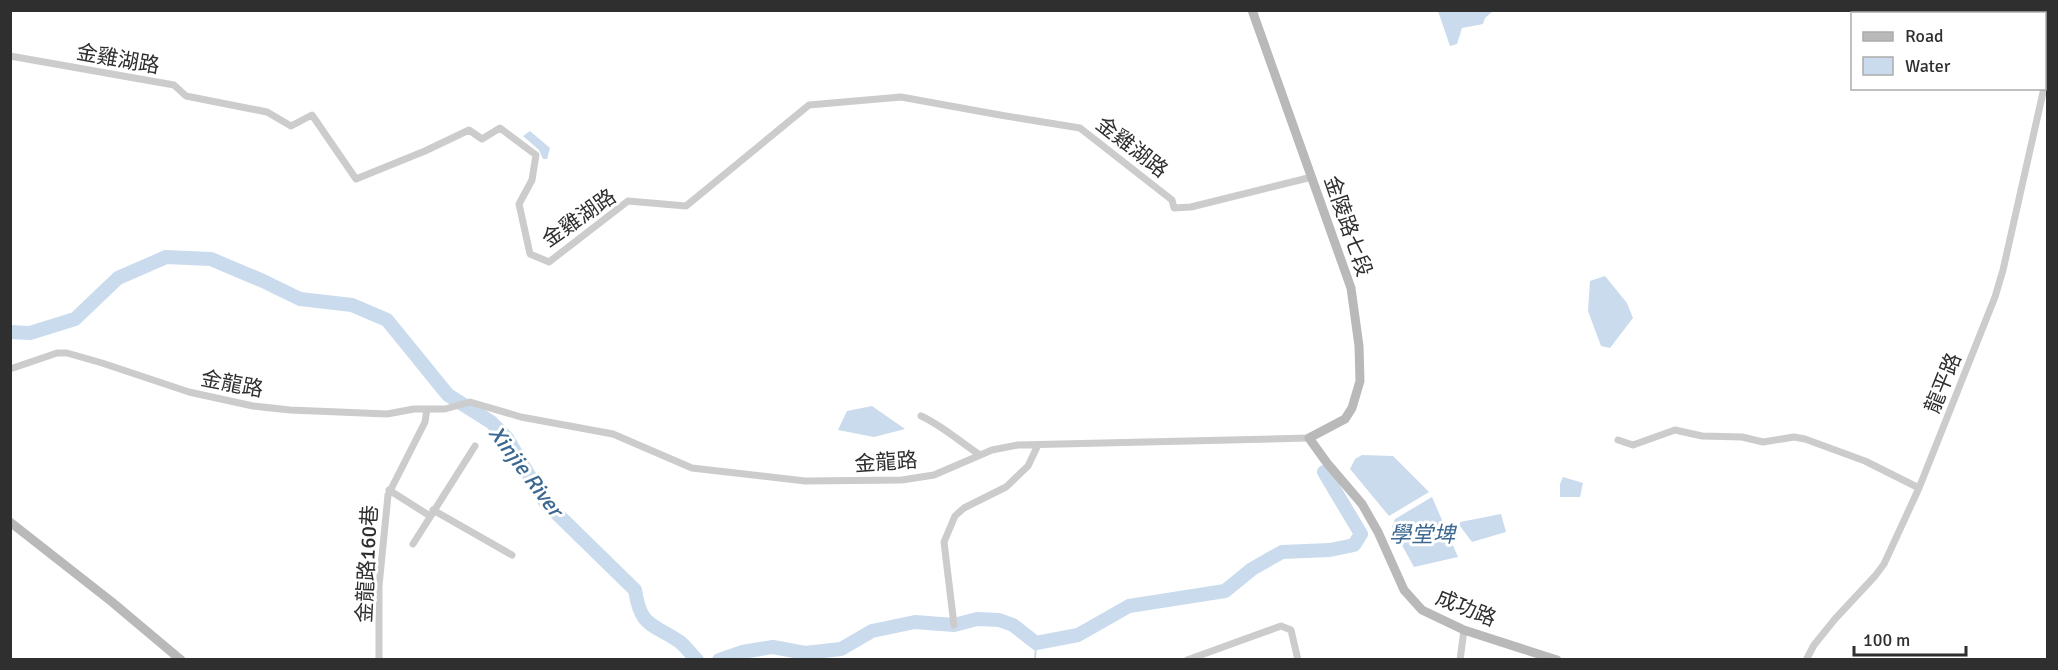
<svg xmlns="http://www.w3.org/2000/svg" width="2058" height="670" font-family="Signika,'Noto Sans TC',sans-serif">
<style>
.water{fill:#c9dbec}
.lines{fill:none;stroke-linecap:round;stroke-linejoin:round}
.stream{stroke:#c9dbec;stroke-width:2}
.river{stroke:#c9dbec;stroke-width:14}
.street{stroke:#ccc;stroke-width:7}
.secondary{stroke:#b9b9b9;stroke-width:9}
.labels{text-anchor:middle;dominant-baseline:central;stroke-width:6;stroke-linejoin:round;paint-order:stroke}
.street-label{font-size:21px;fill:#2f2f2f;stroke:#fff}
.water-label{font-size:22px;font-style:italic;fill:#3d6891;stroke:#fff}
</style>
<rect width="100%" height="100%" fill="#fff"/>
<!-- water -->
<path class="water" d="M 1438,11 L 1438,10 L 1493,11 L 1485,18 L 1483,24 L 1462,28 L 1457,44 L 1450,46 Z
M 530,131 L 550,148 L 547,159 L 543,159 L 539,150 L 523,136 Z
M 1605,276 L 1627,303 L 1633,318 L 1610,348 L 1601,346 L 1588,311 L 1590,281 Z
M 872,406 L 905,429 L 874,437 L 838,430 L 847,411 Z
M 1362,455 L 1393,456 L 1429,492 L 1389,516 L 1350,469 L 1355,459 Z
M 1563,477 L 1583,483 L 1580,497 L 1560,497 L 1560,484 Z
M 1432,497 L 1458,557 L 1414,567 L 1392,527 L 1395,519 Z
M 1501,514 L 1506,532 L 1472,542 L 1460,526 L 1460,522 Z"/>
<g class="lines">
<!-- stream -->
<path class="stream" d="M 1035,660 L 1036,643"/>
<!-- river -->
<path class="river" d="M 10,332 L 30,333 L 75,319 L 118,278 L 166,257 L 211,259 L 263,281 L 300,299 L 352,305 L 387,320 L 448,395 L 491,422 L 507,438 L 545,502 L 635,590 C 641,629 653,623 680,642 C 686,647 691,654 697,660
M 719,660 L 742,652 L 773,647 L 805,653 L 841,649 L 872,631 L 915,622 L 954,625 L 977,619 L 999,620 L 1013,625 L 1036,643 L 1078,635 L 1129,606 L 1225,591 L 1252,569 L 1282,552 L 1330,550 L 1354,545 L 1361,534 L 1324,472"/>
<!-- street -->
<path class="street" d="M 10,56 L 174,85 L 186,96 L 267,112 L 291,126 L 312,115 L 356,179 L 425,151 L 469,130 L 482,139 L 500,128 L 536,155 L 532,180 L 519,204 L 530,254 L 549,262 L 628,201 L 686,206 L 809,105 L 901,97 L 1000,115 L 1080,128 L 1172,200 L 1174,208 L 1191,207 L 1312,177
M 2044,87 L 2048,74
M 10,369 L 57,353 L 67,353 L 102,363 L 189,392 L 253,406 L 290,410 L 387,414 L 414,409 L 445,409 L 470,402 L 521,417 L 613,434 L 692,468 L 805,481 L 902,480 L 934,475 L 992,450 L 1018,445 L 1309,438
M 921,416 C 943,426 960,442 980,455
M 1618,440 L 1633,445 L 1675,430 L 1702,436 L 1742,437 L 1763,442 L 1794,437 L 1805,439 L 1865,461 L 1919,488
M 389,490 L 430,516
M 433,510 L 512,555
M 413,544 L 475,446
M 954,625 L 944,542 L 955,516 L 964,508 L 1006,487 L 1028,466 L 1038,445
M 379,660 L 379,586 L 388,495 L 425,422 L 427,409
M 1187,660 L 1281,626 L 1291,630 L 1298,660
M 1460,660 L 1464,630
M 1806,660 L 1814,645 L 1835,619 L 1875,576 L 1884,564 L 1919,488 L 1995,297 L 2003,270 L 2044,88"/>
<!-- secondary -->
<path class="secondary" d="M 1252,10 L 1351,288 L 1359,346 L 1360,381 L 1352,408 L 1345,419 L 1309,438 L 1327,463 L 1362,504 L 1378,532 L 1404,590 L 1422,610 L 1464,630 L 1557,660
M 10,522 L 112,602 L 181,660"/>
</g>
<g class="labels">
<!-- street labels -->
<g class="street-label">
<text transform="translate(118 59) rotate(10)">金雞湖路</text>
<text transform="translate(1132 147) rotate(38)">金雞湖路</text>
<text transform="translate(579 218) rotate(-35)">金雞湖路</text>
<text transform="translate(1348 226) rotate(71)">金陵路七段</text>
<text transform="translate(1943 383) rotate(-68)">龍平路</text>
<text transform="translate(232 384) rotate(11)">金龍路</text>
<text transform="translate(886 462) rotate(-4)">金龍路</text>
<text transform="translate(367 564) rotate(-87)">金龍路160巷</text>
<text transform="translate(1466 608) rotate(22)">成功路</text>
</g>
<!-- water labels -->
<g class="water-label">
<text transform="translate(526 471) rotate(53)">Xinjie River</text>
<text x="1422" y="534">學堂埤</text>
</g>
</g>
<!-- border -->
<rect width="2058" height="670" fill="none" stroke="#2f2f2f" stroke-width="24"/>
<!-- legend -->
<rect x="1851" y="12" width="195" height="78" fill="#ffffff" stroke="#acacac" stroke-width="1.5"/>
<rect x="1863" y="32" width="30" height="9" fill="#b9b9b9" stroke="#acacac" stroke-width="1.5"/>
<text x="1905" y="42" font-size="18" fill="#2f2f2f">Road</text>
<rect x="1863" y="57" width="30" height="18" fill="#c9dbec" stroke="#acacac" stroke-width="1.5"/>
<text x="1905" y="72" font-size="18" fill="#2f2f2f">Water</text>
<!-- scale -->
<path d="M1854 646v9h112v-9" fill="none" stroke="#2f2f2f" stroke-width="3"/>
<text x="1863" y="646" font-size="18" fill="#2f2f2f" stroke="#ffffff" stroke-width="4.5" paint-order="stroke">100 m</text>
</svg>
